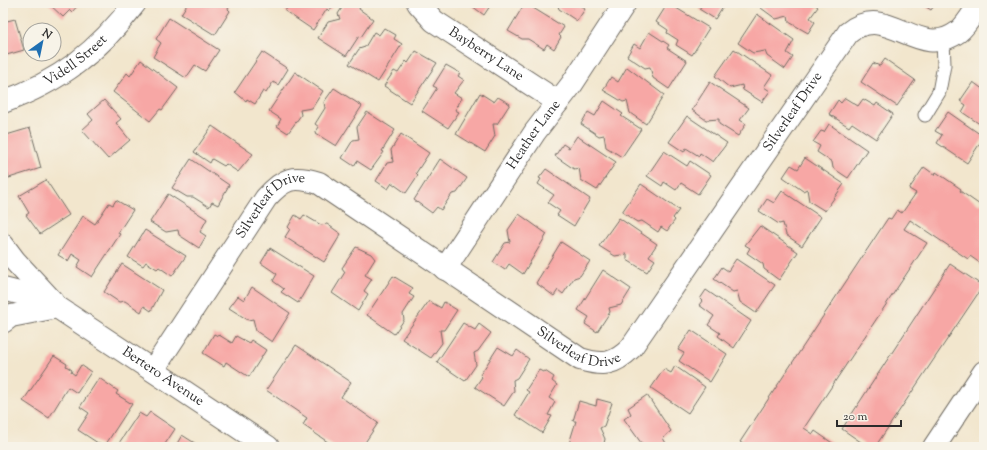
<svg xmlns="http://www.w3.org/2000/svg" width="987" height="450" font-family="'Sorts Mill Goudy',serif">
<style>
.building{fill:#f7a7a5}
.lines{fill:none;stroke-linecap:round;stroke-linejoin:round}
.service-casing{stroke:#716c64;stroke-width:15}
.minor-casing{stroke:#716c64;stroke-width:24}
.tertiary-casing{stroke:#716c64;stroke-width:24}
.service{stroke:#fff;stroke-width:13}
.minor{stroke:#fff;stroke-width:22}
.tertiary{stroke:#fff;stroke-width:22}
.labels{text-anchor:middle;dominant-baseline:central;stroke-width:3;stroke-linejoin:round;paint-order:stroke}
.street-label{font-size:14px;fill:#2b2b2b;stroke:#f7f3e8}
</style>
<rect width="100%" height="100%" fill="#f7f3e8"/>
<filter id="ink" filterUnits="userSpaceOnUse"><feTurbulence type="fractalNoise" baseFrequency=".025" numOctaves="2"/><feDisplacementMap in="SourceGraphic" scale="8" xChannelSelector="R" yChannelSelector="G"/><feConvolveMatrix kernelMatrix="1 2 1 2 8 2 1 2 1" color-interpolation-filters="sRGB"/></filter>
<filter id="wash" filterUnits="userSpaceOnUse"><feTurbulence type="fractalNoise" baseFrequency=".012" numOctaves="4" result="noise"/><feDisplacementMap in="SourceGraphic" scale="16" xChannelSelector="R" yChannelSelector="G"/><feGaussianBlur stdDeviation="0.9" result="paint"/><feColorMatrix in="noise" values="0 0 0 0 0 0 0 0 0 0 0 0 0 0 0 0 0 1.4 0 .05"/><feComposite in="paint" operator="in"/></filter>
<g filter="url(#wash)">
<rect width="100%" height="100%" fill="#f2e6cd"/>
<g id="blocks">
<!-- building -->
<path class="building" d="M 48,3 L 80,3 L 72,12 L 70,10 L 63,17 Z
M 188,3 L 231,3 L 228,9 L 230,11 L 215,35 L 181,14 Z
M 290,3 L 335,3 L 329,11 L 327,9 L 313,30 L 285,11 Z
M 345,3 L 361,3 L 359,9 L 373,19 L 361,37 L 359,36 L 346,56 L 318,38 L 328,22 L 340,19 L 338,14 Z
M 468,3 L 492,3 L 484,15 Z
M 525,3 L 564,27 L 559,35 L 561,37 L 554,49 L 547,44 L 544,49 L 528,39 L 522,39 L 508,31 Z
M 541,3 L 557,3 L 557,4 L 545,6 Z
M 557,3 L 580,3 L 579,5 L 585,9 L 577,21 L 559,9 Z
M 668,3 L 709,28 L 692,55 L 676,45 L 678,40 L 667,33 L 668,30 L 656,22 Z
M 698,3 L 725,3 L 715,19 L 699,9 L 702,5 Z
M 764,3 L 813,3 L 818,7 L 810,18 L 815,22 L 808,33 L 789,22 L 788,16 L 776,19 L 761,8 Z
M 920,3 L 936,3 L 931,10 Z
M 757,14 L 794,40 L 787,53 L 793,57 L 785,69 L 767,56 L 765,51 L 753,53 L 738,43 Z
M 169,18 L 219,50 L 205,71 L 195,65 L 186,78 L 153,57 L 161,43 L 156,39 Z
M 15,19 L 24,50 L 3,56 L 3,22 Z
M 384,28 L 396,35 L 394,39 L 402,44 L 378,82 L 349,64 L 359,49 L 365,47 L 374,32 L 379,35 Z
M 649,32 L 669,45 L 667,48 L 687,61 L 669,89 L 653,78 L 650,67 L 645,68 L 627,56 L 634,44 L 640,48 Z
M 734,49 L 772,75 L 764,87 L 770,91 L 762,102 L 743,90 L 742,85 L 730,88 L 715,76 Z
M 416,51 L 437,63 L 410,103 L 384,86 L 394,71 L 398,73 L 406,61 L 408,63 Z
M 262,52 L 288,69 L 278,85 L 273,82 L 266,93 L 263,91 L 255,104 L 247,99 L 246,101 L 235,92 Z
M 885,59 L 915,80 L 897,106 L 861,82 L 873,63 L 880,66 Z
M 141,60 L 178,88 L 162,110 L 160,109 L 150,121 L 113,92 L 127,73 L 130,76 Z
M 446,65 L 460,73 L 458,76 L 464,80 L 454,93 L 462,98 L 455,110 L 459,112 L 448,128 L 422,111 L 437,88 L 433,86 Z
M 627,67 L 664,95 L 646,124 L 630,113 L 627,101 L 623,102 L 603,90 L 611,77 L 618,82 Z
M 295,72 L 323,91 L 312,108 L 300,110 L 301,115 L 288,133 L 277,126 L 281,119 L 269,111 Z
M 710,82 L 749,108 L 740,120 L 746,124 L 738,136 L 719,124 L 719,119 L 706,120 L 692,110 Z
M 973,82 L 984,90 L 984,127 L 962,112 L 966,105 L 960,101 Z
M 334,88 L 362,106 L 336,146 L 315,133 L 319,127 L 315,124 L 325,108 L 324,102 Z
M 480,93 L 494,102 L 498,97 L 510,104 L 497,124 L 493,124 L 495,136 L 485,152 L 456,134 Z
M 845,98 L 858,106 L 863,99 L 875,106 L 877,103 L 893,114 L 876,139 L 852,123 L 849,127 L 829,114 L 838,100 L 841,103 Z
M 104,100 L 121,119 L 116,123 L 130,140 L 108,159 L 82,130 L 93,120 L 88,114 Z
M 604,101 L 623,114 L 621,116 L 641,129 L 622,157 L 606,147 L 604,135 L 599,136 L 581,124 L 588,112 L 595,116 Z
M 367,112 L 395,130 L 382,151 L 384,152 L 371,170 L 357,161 L 354,166 L 342,158 L 353,140 L 359,139 L 357,127 Z
M 948,112 L 984,137 L 967,163 L 937,143 L 942,135 L 935,131 Z
M 687,116 L 727,143 L 713,162 L 700,153 L 699,156 L 686,148 L 684,152 L 669,142 Z
M 829,124 L 867,150 L 848,178 L 833,168 L 832,162 L 817,152 L 820,146 L 813,142 L 821,131 L 824,132 Z
M 212,126 L 253,154 L 238,172 L 226,164 L 224,166 L 212,159 L 210,163 L 194,152 Z
M 30,128 L 41,168 L 9,178 L 3,161 L 3,155 L 5,155 L 3,136 Z
M 401,134 L 429,153 L 416,173 L 418,175 L 406,193 L 392,183 L 388,189 L 376,181 L 387,163 L 393,162 L 391,150 Z
M 577,136 L 616,162 L 597,190 L 581,180 L 579,168 L 574,169 L 555,156 L 563,144 L 569,148 Z
M 664,151 L 687,166 L 690,161 L 711,175 L 698,194 L 681,183 L 676,190 L 664,182 L 662,186 L 647,176 Z
M 805,158 L 844,184 L 825,211 L 809,201 L 807,189 L 803,191 L 783,177 L 791,165 L 798,169 Z
M 191,159 L 229,185 L 218,205 L 212,202 L 209,207 L 193,197 L 187,197 L 172,188 Z
M 440,159 L 467,178 L 457,193 L 452,194 L 441,210 L 437,207 L 432,213 L 414,200 Z
M 924,167 L 935,175 L 936,172 L 961,189 L 960,191 L 980,205 L 982,203 L 984,204 L 984,266 L 970,256 L 968,259 L 910,220 L 904,229 L 927,243 L 804,428 L 813,434 L 815,431 L 838,447 L 747,447 L 740,442 L 888,218 L 891,219 L 897,210 L 902,213 L 916,193 L 909,189 Z
M 546,169 L 590,199 L 574,226 L 557,215 L 560,211 L 548,203 L 554,195 L 538,184 L 541,179 L 539,178 Z
M 46,180 L 69,215 L 40,234 L 26,215 L 29,213 L 19,196 Z
M 641,184 L 679,210 L 673,218 L 675,220 L 667,231 L 661,227 L 658,232 L 642,221 L 637,222 L 622,212 Z
M 782,191 L 821,217 L 802,246 L 786,235 L 783,223 L 779,224 L 759,211 L 767,199 L 774,203 Z
M 168,194 L 207,219 L 200,232 L 206,236 L 199,248 L 179,235 L 178,230 L 166,232 L 150,222 Z
M 116,200 L 133,210 L 118,233 L 120,234 L 92,277 L 77,267 L 81,260 L 72,254 L 68,261 L 58,255 L 83,216 L 95,224 L 109,203 L 113,205 Z
M 519,214 L 547,234 L 523,274 L 509,264 L 505,270 L 493,262 L 505,243 L 510,242 L 508,230 Z
M 295,215 L 301,219 L 304,215 L 321,225 L 327,224 L 341,234 L 324,262 L 285,237 L 290,229 L 288,227 Z
M 619,218 L 657,244 L 649,256 L 655,260 L 647,272 L 627,260 L 627,254 L 615,256 L 599,246 Z
M 760,226 L 798,252 L 779,280 L 764,269 L 763,264 L 747,253 L 750,248 L 745,245 Z
M 145,230 L 186,256 L 172,276 L 159,267 L 157,269 L 146,262 L 143,266 L 128,257 Z
M 561,242 L 590,261 L 580,276 L 574,278 L 563,294 L 558,290 L 554,296 L 536,283 Z
M 356,247 L 371,254 L 375,259 L 365,275 L 372,279 L 364,291 L 368,294 L 358,311 L 332,293 L 345,272 L 342,268 Z
M 270,248 L 314,276 L 298,303 L 281,292 L 284,289 L 273,281 L 277,274 L 261,263 Z
M 736,259 L 775,285 L 756,313 L 740,302 L 737,291 L 733,292 L 714,279 L 722,267 L 728,271 Z
M 122,264 L 162,290 L 151,311 L 144,306 L 141,312 L 125,301 L 119,302 L 104,292 Z
M 950,264 L 983,286 L 875,447 L 868,447 L 842,429 Z
M 603,270 L 631,289 L 621,305 L 609,308 L 610,312 L 597,332 L 585,324 L 589,317 L 578,310 Z
M 393,276 L 413,288 L 409,294 L 414,297 L 403,314 L 404,320 L 394,334 L 367,315 Z
M 252,287 L 290,313 L 272,342 L 256,331 L 253,319 L 248,320 L 229,308 L 238,296 L 244,300 Z
M 706,290 L 751,321 L 734,348 L 718,336 L 720,333 L 708,325 L 714,316 L 699,305 L 702,301 L 700,299 Z
M 429,301 L 441,308 L 444,302 L 457,310 L 444,330 L 440,330 L 442,343 L 431,358 L 402,339 Z
M 463,323 L 475,330 L 479,324 L 491,333 L 478,351 L 474,353 L 476,365 L 465,381 L 437,362 Z
M 691,330 L 727,354 L 710,382 L 679,361 L 684,353 L 678,350 Z
M 214,334 L 218,336 L 219,335 L 232,343 L 236,336 L 249,343 L 251,340 L 266,350 L 249,377 L 226,362 L 224,366 L 203,353 Z
M 296,345 L 351,382 L 341,397 L 378,423 L 362,447 L 335,447 L 303,425 L 307,418 L 266,390 Z
M 498,347 L 513,356 L 517,350 L 529,359 L 517,378 L 513,380 L 514,391 L 504,406 L 475,387 L 482,377 L 480,375 Z
M 54,356 L 67,364 L 66,366 L 72,370 L 71,372 L 75,375 L 81,365 L 91,372 L 77,393 L 68,387 L 49,418 L 23,401 Z
M 675,366 L 705,387 L 688,413 L 651,388 L 664,369 L 671,373 Z
M 539,370 L 543,372 L 545,371 L 554,377 L 552,381 L 557,385 L 549,398 L 555,402 L 548,415 L 552,416 L 542,433 L 515,415 L 529,392 L 526,390 Z
M 99,378 L 118,391 L 116,394 L 132,404 L 104,447 L 78,430 L 89,413 L 80,407 Z
M 647,395 L 671,431 L 663,438 L 668,447 L 644,447 L 624,419 L 631,414 L 628,408 Z
M 597,399 L 612,403 L 604,426 L 600,428 L 605,439 L 603,447 L 568,447 L 576,421 L 573,421 L 579,401 L 596,406 Z
M 150,412 L 175,429 L 163,447 L 158,447 L 153,444 L 151,447 L 117,446 L 139,413 L 146,417 Z
M 182,435 L 201,447 L 175,447 Z"/>
</g>
</g>
<g filter="url(#ink)">
<use href="#blocks" fill-opacity="0" stroke="#716c64" stroke-width="1"/>
<g class="lines">
<defs>
<path id="service" d="M 925,115 L 939,92 L 944,65 L 943,39"/>
<g id="minor">
<path id="s1" d="M 418,3 L 434,21 L 558,102"/>
<path id="s2" d="M 3,102 C 60,81 98,52 135,3"/>
<path d="M 3,245 L 15,261 L 53,302"/>
<path id="s3" d="M 445,269 L 535,132 L 572,84 L 625,3"/>
<path id="s4" d="M 3,289 L 35,297 L 57,307 L 268,447"/>
<path d="M 3,322 L 11,316 L 57,307"/>
<path id="s5" d="M 153,370 L 266,198 C 284,178 293,175 319,183 L 580,359 C 603,366 614,365 631,348 L 848,33 C 887,0 918,62 958,32 C 967,25 973,13 980,3"/>
</g>
<path id="tertiary" d="M 934,447 L 984,372"/>
</defs>
<!-- service casing -->
<use href="#service" class="service-casing"/>
<!-- minor casing -->
<use href="#minor" class="minor-casing"/>
<!-- tertiary casing -->
<use href="#tertiary" class="tertiary-casing"/>
<!-- service -->
<use href="#service" class="service"/>
<!-- minor -->
<use href="#minor" class="minor"/>
<!-- tertiary -->
<use href="#tertiary" class="tertiary"/>
</g>
</g>
<g class="labels">
<!-- street labels -->
<g class="street-label">
<text stroke="none"><textPath href="#s1" startOffset="86">Bayberry Lane</textPath></text>
<text stroke="none"><textPath href="#s2" startOffset="84">Videll Street</textPath></text>
<text stroke="none"><textPath href="#s5" startOffset="923">Silverleaf Drive</textPath></text>
<text stroke="none"><textPath href="#s3" startOffset="161">Heather Lane</textPath></text>
<text stroke="none"><textPath href="#s5" startOffset="205">Silverleaf Drive</textPath></text>
<text stroke="none"><textPath href="#s5" startOffset="576">Silverleaf Drive</textPath></text>
<text stroke="none"><textPath href="#s4" startOffset="184">Bertero Avenue</textPath></text>
</g>
</g>
<!-- margin -->
<rect width="987" height="450" fill="none" stroke="#f7f3e8" stroke-width="16"/>
<!-- north arrow -->
<g transform="translate(42 42) rotate(33)"><circle r="19" fill="#f7f3e8" stroke="#a5a39c"/>
<path d="M0-3L7 15L0 10L-7 15Z" fill="#1f6fb2"/>
<text y="-6" font-size="11" font-weight="bold" text-anchor="middle" fill="#2b2b2b">N</text>
</g>
<!-- scale -->
<path d="M837 420v6h64v-6" fill="none" stroke="#2b2b2b" stroke-width="2"/>
<text x="843" y="420" font-size="12" fill="#2b2b2b" stroke="#f7f3e8" stroke-width="3" paint-order="stroke">20 m</text>
</svg>
